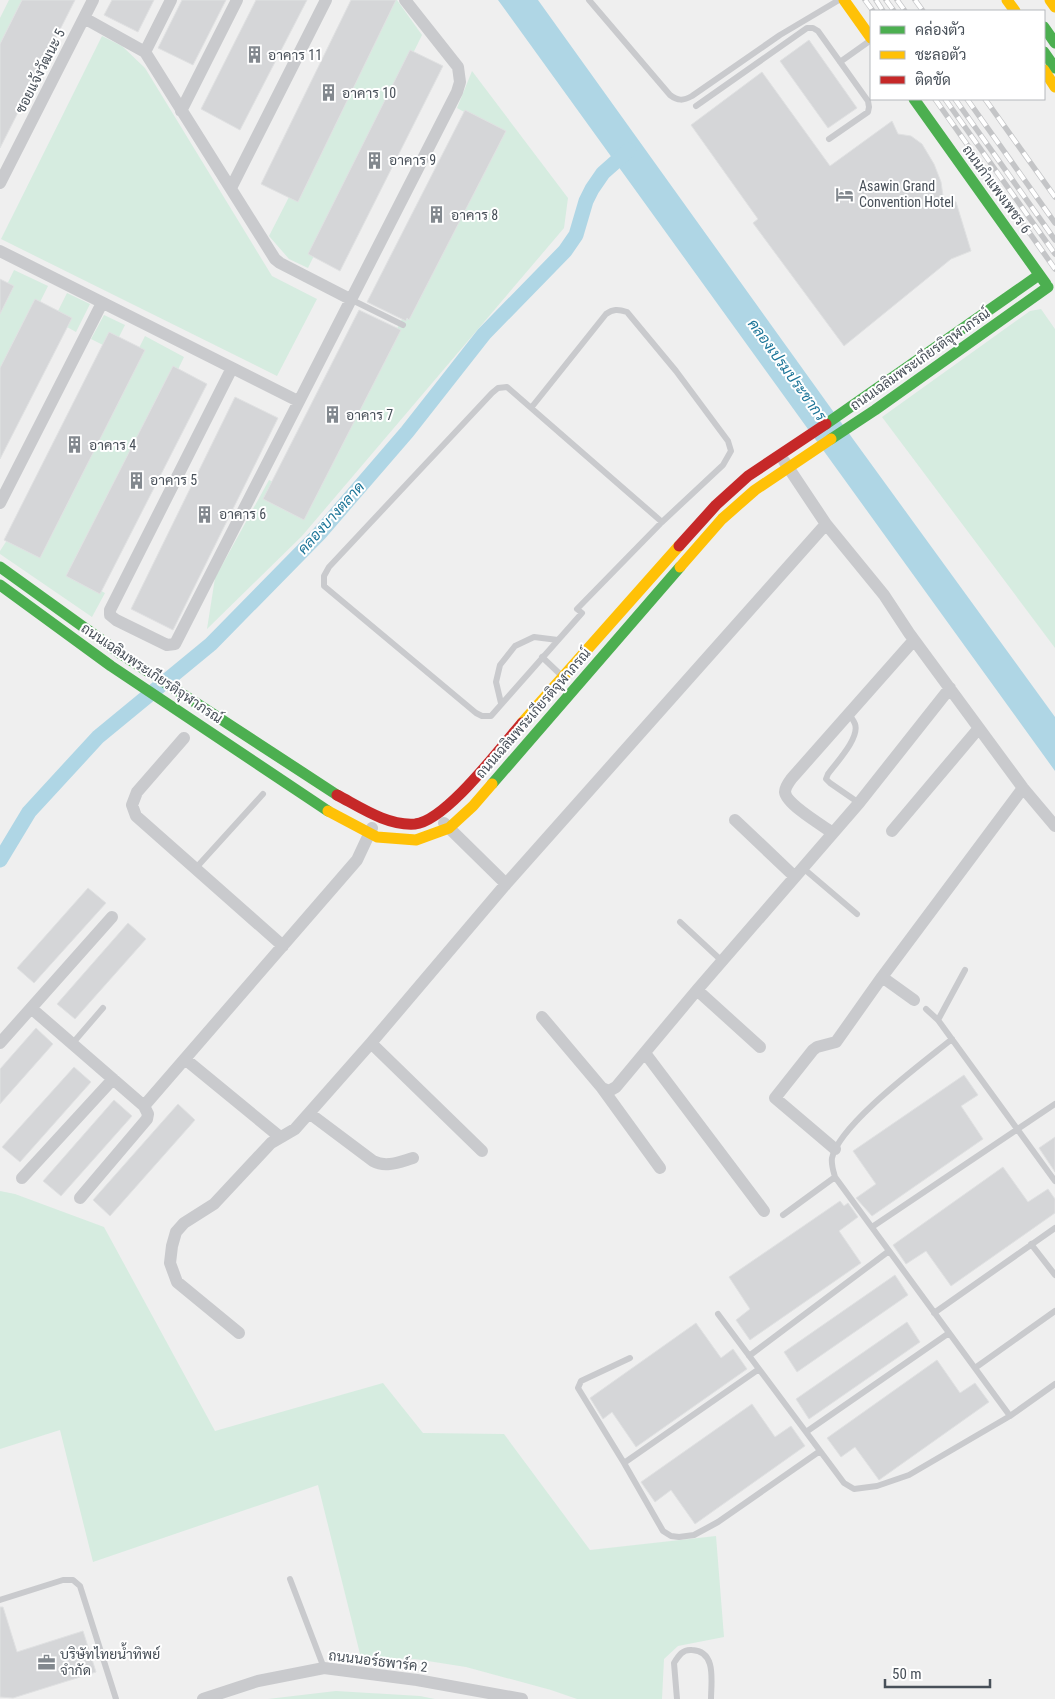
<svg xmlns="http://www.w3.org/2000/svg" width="1055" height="1699" font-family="'Roboto Condensed',Sarabun,sans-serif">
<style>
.green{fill:#d6ece0}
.water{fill:#afd6e5}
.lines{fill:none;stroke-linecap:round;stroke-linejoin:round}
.canal{stroke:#afd6e5;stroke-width:15}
.building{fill:#d5d6d8;stroke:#e0e1e2}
.lane{stroke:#c9cacd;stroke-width:6}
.street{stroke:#c9cacd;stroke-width:12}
.fast{stroke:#4caf50;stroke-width:11}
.slow{stroke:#ffc107;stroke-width:11}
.jam{stroke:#c62828;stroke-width:11}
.rail-casing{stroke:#c4c5c7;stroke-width:5.5}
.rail{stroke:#fff;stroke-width:4;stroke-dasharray:11;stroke-linecap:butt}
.labels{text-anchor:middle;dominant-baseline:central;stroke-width:4;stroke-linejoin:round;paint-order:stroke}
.poi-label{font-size:14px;fill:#485059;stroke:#fff;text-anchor:start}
.street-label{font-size:14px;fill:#485059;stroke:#fff}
.water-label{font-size:15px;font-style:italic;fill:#1c7598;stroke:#fff}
</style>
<rect width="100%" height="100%" fill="#efefef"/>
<!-- green -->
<path class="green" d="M 9,0 L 22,0 L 0,44 L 0,18 Z
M 390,0 L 397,0 L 422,35 L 308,268 L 289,259 L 269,236 Z
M 102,36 L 122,46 L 145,68 L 272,276 L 317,299 L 277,376 L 1,239 Z
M 472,71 L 568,198 L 564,228 L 302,536 L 207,629 L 215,578 L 269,480 L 309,499 L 499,131 L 457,108 Z
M 14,270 L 48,286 L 0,382 L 0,299 Z
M 67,293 L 90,304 L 76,332 L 67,327 L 71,318 L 58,311 Z
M 1041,309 L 1055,329 L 1055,648 L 882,417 L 1030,311 Z
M 104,315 L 125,325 L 119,337 L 103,345 L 91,339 Z
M 145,336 L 184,357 L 78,578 L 105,593 L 92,617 L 0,554 L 0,551 L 9,537 L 38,550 Z
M 0,1191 L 15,1194 L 104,1227 L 215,1431 L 383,1383 L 423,1433 L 504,1434 L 590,1550 L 716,1536 L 724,1637 L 678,1646 L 664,1659 L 662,1699 L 577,1699 L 551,1690 L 466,1667 L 415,1659 L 361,1658 L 318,1485 L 93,1562 L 60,1430 L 0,1449 Z
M 336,1691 L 420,1696 L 435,1699 L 268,1699 Z"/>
<!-- water -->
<path class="water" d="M 498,0 L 538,0 L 853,439 L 1055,717 L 1055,771 Z"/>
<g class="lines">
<!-- canal -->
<path class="canal" d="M 0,860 L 29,812 L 98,737 L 211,644 L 319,534 L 407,432 L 484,334 L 565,251 L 576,235 L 586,201 L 592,189 L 603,173 L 629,150"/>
</g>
<!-- building -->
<path class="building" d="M 22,0 L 75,0 L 0,148 L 0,44 Z
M 112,0 L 154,0 L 138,32 L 104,15 Z
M 182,0 L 226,0 L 193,65 L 158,48 Z
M 256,0 L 307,0 L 240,130 L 201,109 Z
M 351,0 L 396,0 L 298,202 L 261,184 Z
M 809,40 L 857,108 L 828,128 L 780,61 Z
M 410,50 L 443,66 L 340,271 L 308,254 Z
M 762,72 L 830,166 L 892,121 L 898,134 L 911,136 L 922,144 L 934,164 L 941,182 L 943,196 L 956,202 L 971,251 L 951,259 L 844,346 L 753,223 L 758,219 L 691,125 Z
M 465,110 L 506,131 L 409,320 L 407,318 L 406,321 L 367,302 Z
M 0,279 L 14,286 L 0,314 Z
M 35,299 L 72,318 L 0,459 L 0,368 Z
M 359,310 L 401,330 L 304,520 L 263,499 Z
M 109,332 L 145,350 L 40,558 L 4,540 Z
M 173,366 L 207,384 L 100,594 L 66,576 Z
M 235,397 L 278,418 L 173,630 L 131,609 Z
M 88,888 L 106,903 L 34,983 L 17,968 Z
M 128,923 L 146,939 L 75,1019 L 57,1004 Z
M 36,1028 L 53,1044 L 0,1104 L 0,1069 Z
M 74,1067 L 91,1082 L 20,1162 L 2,1147 Z
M 964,1075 L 978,1095 L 961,1106 L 983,1139 L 872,1216 L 856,1198 L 876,1184 L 853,1151 Z
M 114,1100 L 132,1116 L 61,1196 L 43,1181 Z
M 178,1104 L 195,1120 L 110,1216 L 93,1200 Z
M 1055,1137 L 1055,1172 L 1039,1148 Z
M 1003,1167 L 1028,1202 L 1048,1189 L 1055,1199 L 1055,1213 L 951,1286 L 926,1251 L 906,1264 L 893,1245 Z
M 840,1201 L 844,1206 L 848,1203 L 858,1217 L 839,1231 L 861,1263 L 750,1340 L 736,1320 L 750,1309 L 729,1277 Z
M 895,1275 L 908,1295 L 797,1372 L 784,1352 Z
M 907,1322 L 920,1342 L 809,1419 L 796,1399 Z
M 696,1323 L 721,1358 L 733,1349 L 747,1369 L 636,1447 L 612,1412 L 603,1419 L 590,1398 Z
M 937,1360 L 960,1393 L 975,1383 L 989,1402 L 879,1480 L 855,1447 L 841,1457 L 827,1438 Z
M 752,1404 L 775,1437 L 791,1426 L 805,1446 L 695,1524 L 671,1490 L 655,1502 L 641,1482 Z
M 0,1607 L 3,1607 L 17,1652 L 83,1631 L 96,1672 L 13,1698 L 0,1697 Z"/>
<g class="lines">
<!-- lane -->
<path class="lane" d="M 589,0 L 670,95 C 678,101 683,101 692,96 L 780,35 L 839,0
M 840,62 L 871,40
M 696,106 L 807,28 L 813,28 L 818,31 L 868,101 L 869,107 L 868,112 L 829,139
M 350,299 L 403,325
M 531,408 L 606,314 C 613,309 618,309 627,312 L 676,371 L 728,441 L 731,451 L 723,465 L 662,522 L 577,609 L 582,613 L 491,716 L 482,716 L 476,713 L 324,586 L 324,576 L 329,567 L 492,393 L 498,388 L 507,387 L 662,522
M 542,657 L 561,675
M 501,703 L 496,682 L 500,665 L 515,646 L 534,637 L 558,640
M 849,714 C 851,717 854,721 855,724 C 860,738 836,763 828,774 L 826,779 L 830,783 L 859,803
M 803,868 L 857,914
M 195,869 L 263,794
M 680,922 L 722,961
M 926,1009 L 938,1020 L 1055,1181
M 938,1020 L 965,970
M 952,1039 C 924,1062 839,1124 832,1158 C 831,1164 833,1170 835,1177 L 1010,1416
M 72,1044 L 103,1008
M 783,1215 L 835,1177
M 872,1227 L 1055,1104
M 1031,1244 L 1055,1275
M 934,1313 L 1055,1228
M 718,1314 L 844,1483 L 854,1489 L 877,1486 L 909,1475 L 1010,1416 L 1055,1384
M 749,1356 L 889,1251
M 630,1358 L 581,1381 L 578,1388 L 624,1463 L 663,1531 L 671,1536 L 679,1537 L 694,1535 L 718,1522 L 820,1451
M 975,1368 L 1055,1311
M 806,1432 L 949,1333
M 624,1463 L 759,1369
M 290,1579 L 324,1668
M 0,1600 L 63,1580 L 73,1580 L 80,1586 L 116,1699
M 677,1699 L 674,1663 C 679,1655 683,1649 692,1650 C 717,1651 711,1682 711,1699"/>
<!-- street -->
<path class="street" d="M 84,18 L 145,52 L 275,259 L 280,263 L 350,299
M 145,52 L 171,0
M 181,111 L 237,0
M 0,183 L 93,0
M 231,188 L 326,0
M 0,251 L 298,401
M 232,368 L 110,610 L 110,615 L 116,620 L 167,645 L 175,644 L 457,92 L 460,82 L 458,67 L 405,0
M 784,461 L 826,524 L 884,595 L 909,633 L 1023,788 L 1055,826
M 0,503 L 102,303
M 184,738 L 137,792 L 132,805 L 136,816 L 283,946
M 735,820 L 795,877
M 444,823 L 506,884
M 892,831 L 979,728
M 833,833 C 823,826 786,804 785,792 C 785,787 789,782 792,778 L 914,640
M 882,977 L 914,1000
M 697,990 L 760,1047
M 31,1008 L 144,1106 L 357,860 L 372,828
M 542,1017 L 602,1088 L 609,1091 L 616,1087 L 697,990 L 859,803 L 950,688
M 0,1043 L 112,917
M 371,1043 L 482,1151
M 645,1053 L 764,1211
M 185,1059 L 280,1137
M 602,1088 L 660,1168
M 309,1113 L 373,1161 C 386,1168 399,1162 413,1158
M 835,1149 L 775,1098 L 813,1050 L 817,1047 L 836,1042 L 882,977 L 1023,788
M 22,1178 L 113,1079
M 80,1198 L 147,1119 L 148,1114 L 144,1106
M 239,1333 L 177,1282 L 170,1263 L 172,1246 L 176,1232 L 184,1223 L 214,1204 L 271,1143 L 295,1129 L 371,1043 L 506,884 L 826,524
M 203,1699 L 258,1681 L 324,1668 L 417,1680 L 522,1699"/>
<!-- fast -->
<path class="fast" d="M 1044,27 L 1055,43
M 1044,52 L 1055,68
M 914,99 L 1046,284
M 826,424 L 1039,275
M 831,439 L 875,410 L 1048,287
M 0,567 L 121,654 L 337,795
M 0,585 L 111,666 L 328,811
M 492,784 L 680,567"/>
<!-- slow -->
<path class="slow" d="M 844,0 L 871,38
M 1007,0 L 1015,11
M 1050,0 L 1055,7
M 1044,70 L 1055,87
M 680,567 L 722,519 L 755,490 L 831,439
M 522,723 L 679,546
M 328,811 L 377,837 L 416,840 L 449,828 L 473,806 L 492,784"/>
<!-- jam -->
<path class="jam" d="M 679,546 L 716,505 L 748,476 L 826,424
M 337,795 C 360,807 387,826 415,824 C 446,821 501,747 522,723"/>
<defs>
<path id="rail" d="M 865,0 L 873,11
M 876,0 L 883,11
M 886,0 L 894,11
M 897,0 L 905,11
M 915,0 L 923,11
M 935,99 L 1055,269
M 945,99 L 1055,254
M 955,99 L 1055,240
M 967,99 L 1055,223
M 985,99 L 1055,197"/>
</defs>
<!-- rail casing -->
<use href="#rail" class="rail-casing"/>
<!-- rail -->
<use href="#rail" class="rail"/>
</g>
<!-- icons -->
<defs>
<symbol id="building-bare" viewBox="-9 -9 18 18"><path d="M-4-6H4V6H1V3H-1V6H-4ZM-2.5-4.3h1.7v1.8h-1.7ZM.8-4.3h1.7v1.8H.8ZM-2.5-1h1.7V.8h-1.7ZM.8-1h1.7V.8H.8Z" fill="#82888e" stroke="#fff" stroke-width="2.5" paint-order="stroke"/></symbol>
<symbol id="hotel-bare" viewBox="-9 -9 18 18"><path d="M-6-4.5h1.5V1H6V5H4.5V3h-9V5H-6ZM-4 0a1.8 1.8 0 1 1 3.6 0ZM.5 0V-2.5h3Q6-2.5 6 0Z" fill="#82888e" stroke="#fff" stroke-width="2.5" paint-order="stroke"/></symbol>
<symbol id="office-bare" viewBox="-9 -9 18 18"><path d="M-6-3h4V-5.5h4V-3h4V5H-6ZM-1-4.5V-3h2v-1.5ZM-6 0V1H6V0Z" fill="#82888e" stroke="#fff" stroke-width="2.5" paint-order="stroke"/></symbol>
</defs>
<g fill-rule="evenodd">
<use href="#building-bare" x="242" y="42" width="25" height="25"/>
<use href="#building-bare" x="316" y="80" width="25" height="25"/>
<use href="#building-bare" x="362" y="148" width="25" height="25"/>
<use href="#hotel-bare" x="832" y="182" width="25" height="25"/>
<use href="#building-bare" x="424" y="202" width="25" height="25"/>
<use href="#building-bare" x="320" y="402" width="25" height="25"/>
<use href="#building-bare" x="62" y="432" width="25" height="25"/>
<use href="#building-bare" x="124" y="468" width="25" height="25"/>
<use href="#building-bare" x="192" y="502" width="25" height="25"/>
<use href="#office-bare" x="34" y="1650" width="25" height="25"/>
</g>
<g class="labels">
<!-- poi labels -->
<g class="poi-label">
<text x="268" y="55">อาคาร 11</text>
<text x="342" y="93">อาคาร 10</text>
<text x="389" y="160">อาคาร 9</text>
<text x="859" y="186">Asawin Grand<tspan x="859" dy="16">Convention Hotel</tspan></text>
<text x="451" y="215">อาคาร 8</text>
<text x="346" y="415">อาคาร 7</text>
<text x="89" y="445">อาคาร 4</text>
<text x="150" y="480">อาคาร 5</text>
<text x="219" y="514">อาคาร 6</text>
<text x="60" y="1654">บริษัทไทยน้ำทิพย์<tspan x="60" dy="16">จำกัด</tspan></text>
</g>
<!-- street labels -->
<g class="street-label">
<text transform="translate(40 71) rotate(-63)">ซอยแจ้งวัฒนะ 5</text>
<text transform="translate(997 189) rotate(54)">ถนนกำแพงเพชร 6</text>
<text transform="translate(920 359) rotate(-35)">ถนนเฉลิมพระเกียรติจุฬาภรณ์</text>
<text transform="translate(152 673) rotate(34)">ถนนเฉลิมพระเกียรติจุฬาภรณ์</text>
<text transform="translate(533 713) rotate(-49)">ถนนเฉลิมพระเกียรติจุฬาภรณ์</text>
<text transform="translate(378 1661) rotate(7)">ถนนนอร์ธพาร์ค 2</text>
</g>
<!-- water labels -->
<g class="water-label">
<text transform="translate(787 370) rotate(54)">คลองเปรมประชากร</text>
<text transform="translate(331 518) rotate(-48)">คลองบางตลาด</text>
</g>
</g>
<!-- legend -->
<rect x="870" y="10" width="175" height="90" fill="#ffffff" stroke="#b6b9bd"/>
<rect x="880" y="26" width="25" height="8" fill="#4caf50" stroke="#b6b9bd"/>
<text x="915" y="35" font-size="15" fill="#485059">คล่องตัว</text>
<rect x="880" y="51" width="25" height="8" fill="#ffc107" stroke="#b6b9bd"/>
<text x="915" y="60" font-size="15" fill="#485059">ชะลอตัว</text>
<rect x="880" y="76" width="25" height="8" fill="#c62828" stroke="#b6b9bd"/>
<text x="915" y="85" font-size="15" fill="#485059">ติดขัด</text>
<!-- scale -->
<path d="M885 1679v8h105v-8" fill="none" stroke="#485059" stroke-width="2.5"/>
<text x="892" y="1679" font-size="15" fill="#485059" stroke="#ffffff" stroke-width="4" paint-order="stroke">50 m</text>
</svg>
